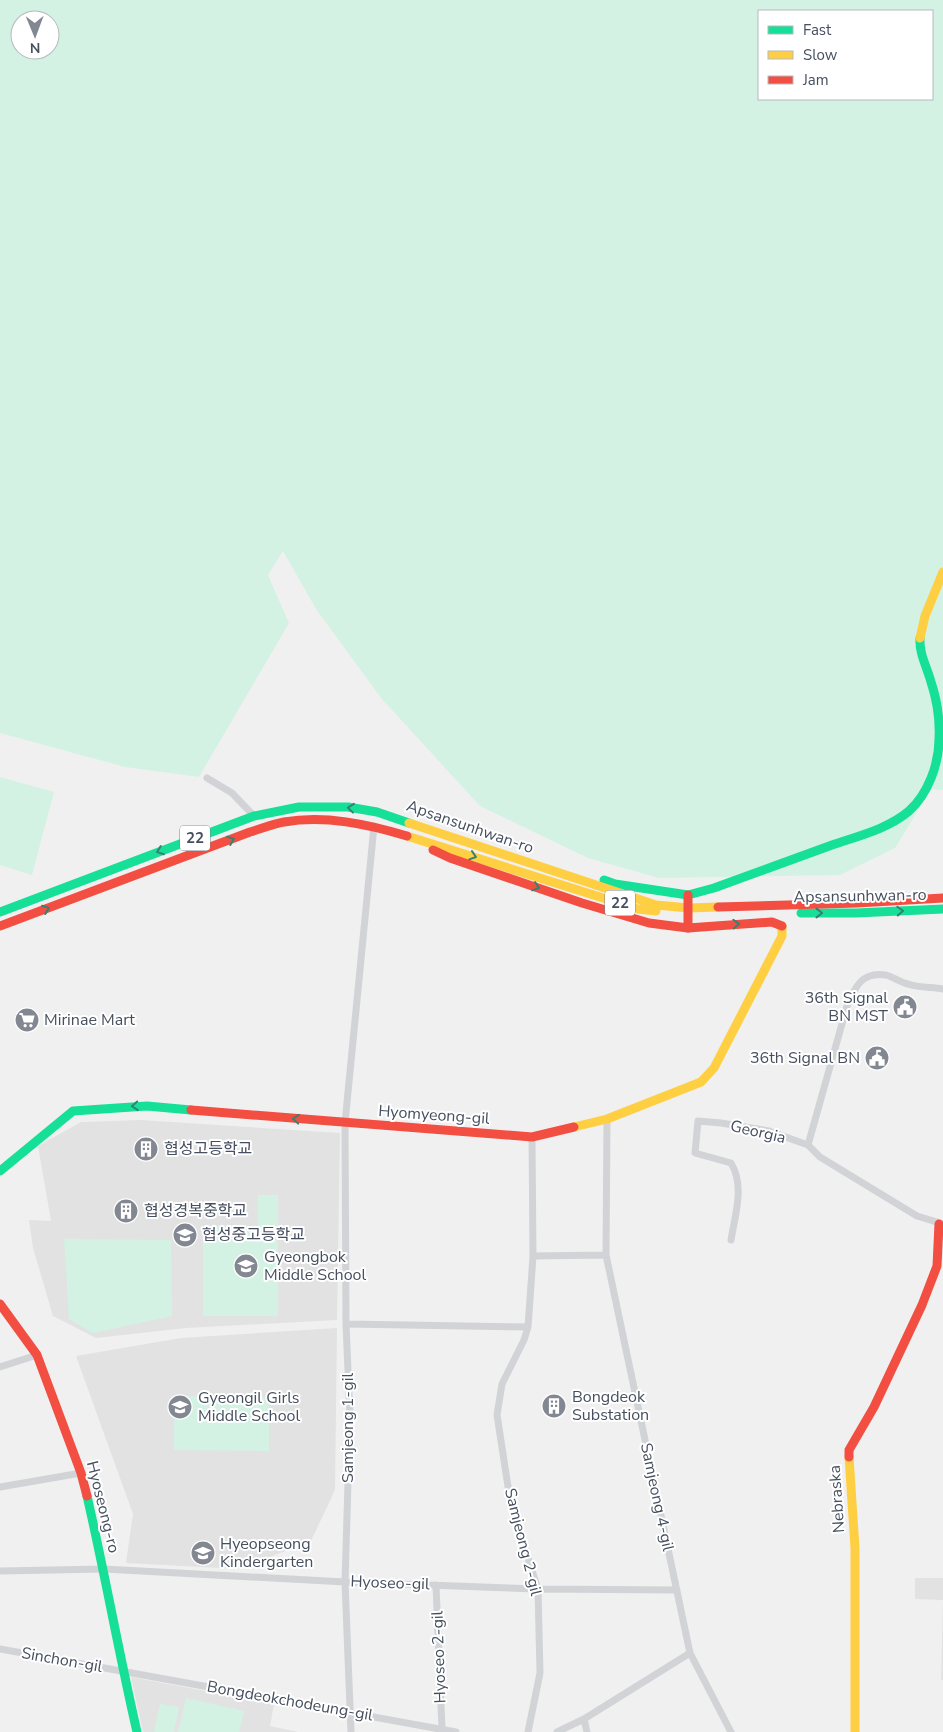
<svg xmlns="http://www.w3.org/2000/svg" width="943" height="1732" font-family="'Nunito Sans','Noto Sans KR',sans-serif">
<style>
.education{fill:#e2e2e3}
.green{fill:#d3f2e4;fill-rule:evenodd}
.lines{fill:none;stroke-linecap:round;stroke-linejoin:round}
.street{stroke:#d1d3d6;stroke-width:7}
.fast{stroke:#16e098;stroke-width:9}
.slow{stroke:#ffcf43;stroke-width:9}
.jam{stroke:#f24e42;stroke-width:9}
.jam-bridge{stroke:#f24e42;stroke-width:9}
.oneway{stroke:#358273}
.labels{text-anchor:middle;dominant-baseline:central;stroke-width:4;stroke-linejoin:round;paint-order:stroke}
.shield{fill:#fff;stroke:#7e848f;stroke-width:1}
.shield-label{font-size:15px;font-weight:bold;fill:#464f5f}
.street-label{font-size:16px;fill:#464f5f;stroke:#fff}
.poi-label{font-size:16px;fill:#464f5f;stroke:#fff;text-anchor:start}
</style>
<rect width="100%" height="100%" fill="#f1f0f0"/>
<!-- education -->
<path class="education" d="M 141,1120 L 340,1133 L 337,1320 L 186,1328 L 96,1338 L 53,1316 L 33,1248 L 29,1220 L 51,1221 L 38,1146 L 81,1122 Z
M 337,1328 L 335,1490 L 311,1541 L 239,1569 L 126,1563 L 133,1514 L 76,1356 L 181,1338 Z
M 915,1578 L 943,1578 L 943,1680 L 941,1680 L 943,1600 L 915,1599 Z
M 131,1677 L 274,1704 L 270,1726 L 298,1732 L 143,1732 Z"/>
<!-- green -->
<path class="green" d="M 0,0 L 943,0 L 943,790 L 931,789 L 895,848 L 840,875 L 659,878 L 588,858 L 480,806 L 381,698 L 316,609 L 283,551 L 268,575 L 289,623 L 199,777 L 125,767 L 0,733 ZM 759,11 L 932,11 L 932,99 L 759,99 ZM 20,20 L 50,20 L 50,50 L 20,50 Z
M 0,777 L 54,792 L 32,875 L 0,865 Z
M 258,1195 L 278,1195 L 278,1316 L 203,1316 L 203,1226 L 258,1226 Z
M 64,1239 L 171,1240 L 172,1316 L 93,1333 L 69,1319 Z
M 174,1396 L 263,1397 L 269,1407 L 269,1451 L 174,1450 Z
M 186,1698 L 244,1711 L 239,1732 L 178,1732 Z
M 160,1704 L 179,1707 L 174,1732 L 154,1732 Z"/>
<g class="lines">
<!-- street -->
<path class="street" d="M 207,778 L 232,793 L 254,816
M 607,1119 L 606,1255 L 690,1653 L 731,1732
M 808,1145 L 847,1006 C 855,987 862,971 886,975 C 893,977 900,982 908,984 C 919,988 932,987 943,989
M 731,1240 C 735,1215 745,1186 731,1163 L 695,1153 L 698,1121 L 721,1123 L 769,1131 L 808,1145 L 820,1157 L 917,1216 L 943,1224
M 533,1256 L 606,1255
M 346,1324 L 528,1327
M 0,1367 L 37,1355
M 0,1487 L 81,1473
M 0,1571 L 104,1569 L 345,1582 L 538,1589 L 677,1590
M 436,1585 L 442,1729
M 0,1649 L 456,1732
M 584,1719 L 587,1732
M 351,1732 L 345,1582 L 350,1417 L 346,1324 L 345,1123 L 374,826
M 528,1732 L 540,1673 L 538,1589 L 511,1506 L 497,1415 L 502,1384 L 524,1340 L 528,1327 L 533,1256 L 532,1137
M 557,1732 L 584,1719 L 690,1653"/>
<!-- fast -->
<path class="fast" d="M 604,880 L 615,884 L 688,895
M 688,895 L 714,888 C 753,874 793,859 832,845 C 858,836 888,829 909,811 C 928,794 939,764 939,739 C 940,720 937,700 931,682 C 927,667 919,654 920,638
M 0,912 L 254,816 L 299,807 L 348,807 L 377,812 L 409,823
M 801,913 L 856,913 L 943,909
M 0,1171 L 73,1111 L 147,1106 L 191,1110
M 87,1496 C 105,1574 119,1654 137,1732"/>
<!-- slow -->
<path class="slow" d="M 920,638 L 925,616 L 943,572
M 409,823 L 656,905 L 689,908 L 718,907
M 407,836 L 638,909 L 656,911
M 574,1127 L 607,1119 L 701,1082 L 714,1068 L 782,936 L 782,926
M 849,1457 L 855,1548 L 855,1732"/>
<!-- jam -->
<path class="jam" d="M 433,850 L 450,858 L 582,903 L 649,923 L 688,928 L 772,922 L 782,926
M 718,907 L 857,903 L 943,898
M 0,926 L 250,832 C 261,829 272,824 284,822 C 325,815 367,824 407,836
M 191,1110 L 532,1137 L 574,1127
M 0,1304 L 37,1355 L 81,1473 L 87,1496
M 849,1457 L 849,1450 L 874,1407 L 922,1305 L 937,1266 L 939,1224"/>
<!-- jam-bridge -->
<path class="jam-bridge" d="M 688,895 L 688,928"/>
</g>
<!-- one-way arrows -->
<defs><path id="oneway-chevron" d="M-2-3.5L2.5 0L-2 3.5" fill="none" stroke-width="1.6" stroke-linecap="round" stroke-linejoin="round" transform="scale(1.25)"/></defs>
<g class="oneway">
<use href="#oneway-chevron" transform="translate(351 808) rotate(-174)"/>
<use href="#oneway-chevron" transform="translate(231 840) rotate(-21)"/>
<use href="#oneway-chevron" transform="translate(160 851) rotate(159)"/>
<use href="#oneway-chevron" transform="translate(473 856) rotate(18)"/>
<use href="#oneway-chevron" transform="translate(536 887) rotate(19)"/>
<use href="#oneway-chevron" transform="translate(46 909) rotate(-21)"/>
<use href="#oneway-chevron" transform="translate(900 911) rotate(-3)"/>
<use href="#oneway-chevron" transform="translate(819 913)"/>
<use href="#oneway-chevron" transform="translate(736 924) rotate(-3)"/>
<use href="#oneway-chevron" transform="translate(135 1106) rotate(176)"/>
<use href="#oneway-chevron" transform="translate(296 1119) rotate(-175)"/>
</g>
<!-- icons -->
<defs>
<symbol id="civic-disc" viewBox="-11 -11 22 22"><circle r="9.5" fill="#828792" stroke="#fff"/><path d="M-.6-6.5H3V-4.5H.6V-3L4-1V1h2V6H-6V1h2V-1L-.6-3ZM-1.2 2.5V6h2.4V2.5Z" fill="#fff"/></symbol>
<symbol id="supermarket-disc" viewBox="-11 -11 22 22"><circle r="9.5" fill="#828792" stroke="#fff"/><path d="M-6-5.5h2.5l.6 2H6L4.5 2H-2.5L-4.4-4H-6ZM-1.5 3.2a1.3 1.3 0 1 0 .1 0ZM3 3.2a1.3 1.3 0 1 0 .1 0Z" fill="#fff"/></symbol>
<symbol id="building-disc" viewBox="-11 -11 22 22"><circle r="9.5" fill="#828792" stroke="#fff"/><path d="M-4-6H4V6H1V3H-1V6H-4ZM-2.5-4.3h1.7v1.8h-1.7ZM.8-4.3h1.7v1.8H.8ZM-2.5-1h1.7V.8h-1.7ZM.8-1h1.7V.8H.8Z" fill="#fff"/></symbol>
<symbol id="school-disc" viewBox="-11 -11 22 22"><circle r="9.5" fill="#828792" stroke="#fff"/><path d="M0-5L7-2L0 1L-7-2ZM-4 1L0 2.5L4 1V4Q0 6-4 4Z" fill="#fff"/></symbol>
</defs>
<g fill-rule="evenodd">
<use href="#civic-disc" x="891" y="993" width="28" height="28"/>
<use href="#supermarket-disc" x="13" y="1006" width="28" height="28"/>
<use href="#civic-disc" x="863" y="1044" width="28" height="28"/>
<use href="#building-disc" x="132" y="1135" width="28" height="28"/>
<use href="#building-disc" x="112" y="1197" width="28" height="28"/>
<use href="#school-disc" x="171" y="1221" width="28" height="28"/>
<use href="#school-disc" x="232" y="1252" width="28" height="28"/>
<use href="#building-disc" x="540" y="1392" width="28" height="28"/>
<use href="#school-disc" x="166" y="1393" width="28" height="28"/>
<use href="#school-disc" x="189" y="1539" width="28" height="28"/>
</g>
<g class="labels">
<!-- shield labels -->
<g class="shield">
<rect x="180" y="825.5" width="30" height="25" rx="4"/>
<rect x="605" y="890.5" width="30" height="25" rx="4"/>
</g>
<g class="shield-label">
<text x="195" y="838">22</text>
<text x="620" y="903">22</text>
</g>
<!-- street labels -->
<g class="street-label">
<text transform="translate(470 827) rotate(19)">Apsansunhwan-ro</text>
<text transform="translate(860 896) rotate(-1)">Apsansunhwan-ro</text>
<text transform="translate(434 1115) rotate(4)">Hyomyeong-gil</text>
<text transform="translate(758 1132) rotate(13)">Georgia</text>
<text transform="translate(348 1428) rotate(-90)">Samjeong 1-gil</text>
<text transform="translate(657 1497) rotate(78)">Samjeong 4-gil</text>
<text transform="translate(837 1499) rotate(-94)">Nebraska</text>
<text transform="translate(103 1507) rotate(76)">Hyoseong-ro</text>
<text transform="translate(523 1542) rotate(76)">Samjeong 2-gil</text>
<text transform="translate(390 1583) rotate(2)">Hyoseo-gil</text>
<text transform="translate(439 1657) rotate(-92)">Hyoseo 2-gil</text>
<text transform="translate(62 1660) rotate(10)">Sinchon-gil</text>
<text transform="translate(290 1701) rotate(10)">Bongdeokchodeung-gil</text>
</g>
<!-- poi labels -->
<g class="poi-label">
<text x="888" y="998" text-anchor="end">36th Signal<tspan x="888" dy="18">BN MST</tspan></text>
<text x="44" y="1020">Mirinae Mart</text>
<text x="860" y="1058" text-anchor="end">36th Signal BN</text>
<text x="164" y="1149">협성고등학교</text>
<text x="144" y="1211">협성경복중학교</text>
<text x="202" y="1235">협성중고등학교</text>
<text x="264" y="1257">Gyeongbok<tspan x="264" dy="18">Middle School</tspan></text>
<text x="572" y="1397">Bongdeok<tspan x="572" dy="18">Substation</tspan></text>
<text x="198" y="1398">Gyeongil Girls<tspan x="198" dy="18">Middle School</tspan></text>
<text x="220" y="1544">Hyeopseong<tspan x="220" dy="18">Kindergarten</tspan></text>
</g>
</g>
<!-- legend -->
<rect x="758" y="10" width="175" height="90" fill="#ffffff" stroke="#b5b9bf"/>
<rect x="768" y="26" width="25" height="8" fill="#16e098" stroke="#b5b9bf"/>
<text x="803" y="35" font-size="15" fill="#464f5f">Fast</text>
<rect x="768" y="51" width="25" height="8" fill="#ffcf43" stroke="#b5b9bf"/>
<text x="803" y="60" font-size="15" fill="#464f5f">Slow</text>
<rect x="768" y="76" width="25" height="8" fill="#f24e42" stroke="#b5b9bf"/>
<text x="803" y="85" font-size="15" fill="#464f5f">Jam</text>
<!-- north arrow -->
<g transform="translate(35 35) rotate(179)"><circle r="24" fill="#ffffff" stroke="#b5b9bf"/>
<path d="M0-4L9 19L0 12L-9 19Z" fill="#828792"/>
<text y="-8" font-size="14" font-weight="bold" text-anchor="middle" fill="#464f5f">N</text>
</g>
</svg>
